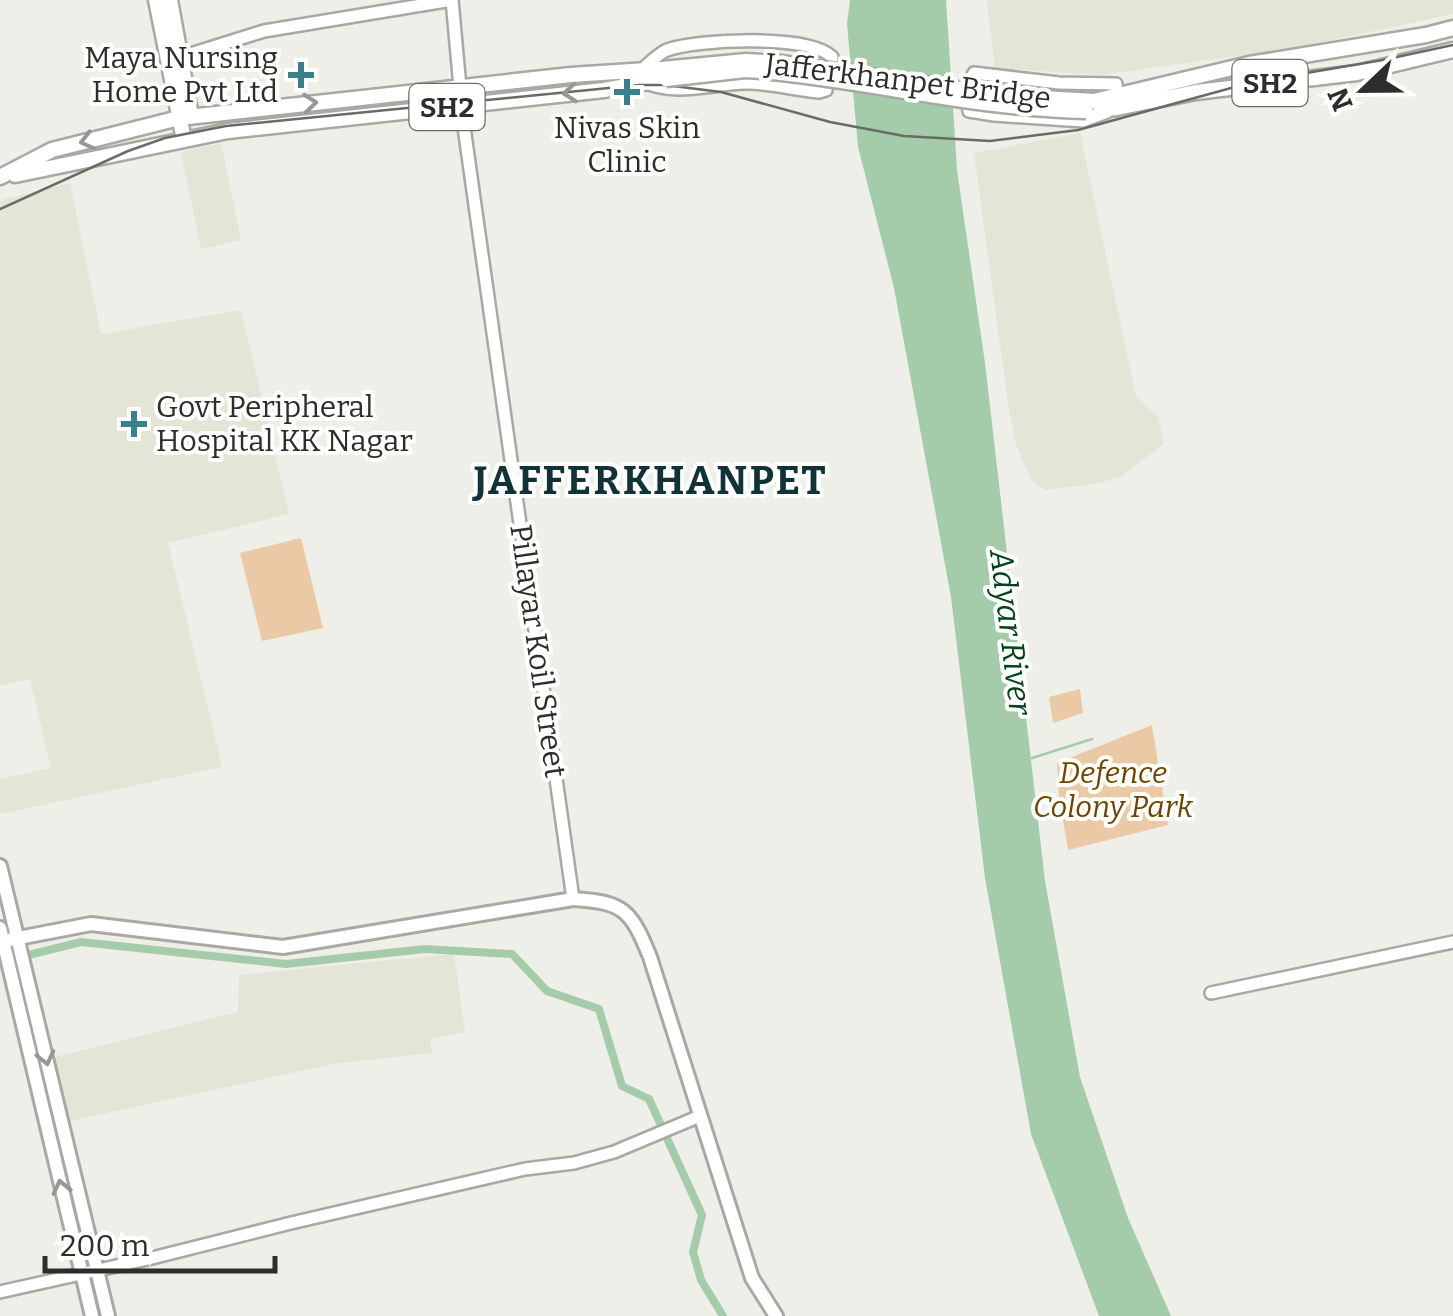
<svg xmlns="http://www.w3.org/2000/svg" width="1453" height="1316" font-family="Bitter,serif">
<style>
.built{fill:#e4e4d7}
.green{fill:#ebc9a4}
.water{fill:#a4ccaa}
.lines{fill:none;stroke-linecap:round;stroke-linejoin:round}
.stream{stroke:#a4ccaa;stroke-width:2.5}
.canal{stroke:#a4ccaa;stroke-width:8}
.tertiary-casing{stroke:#a8a9a3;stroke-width:16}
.secondary-casing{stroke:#a8a9a3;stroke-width:18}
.primary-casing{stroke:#a8a9a3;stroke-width:19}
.tertiary{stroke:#fff;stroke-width:11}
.secondary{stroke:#fff;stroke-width:12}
.primary{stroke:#fff;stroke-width:14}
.rail{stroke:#6a6b67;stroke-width:2.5}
.primary-bridge-casing{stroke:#a8a9a3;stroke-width:19;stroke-linecap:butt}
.primary-bridge{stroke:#fff;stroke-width:14}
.oneway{stroke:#969695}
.poi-dot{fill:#3a808c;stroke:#fffffe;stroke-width:4}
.labels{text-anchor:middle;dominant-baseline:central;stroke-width:8;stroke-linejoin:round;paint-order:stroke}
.shield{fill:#fffffe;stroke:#6c6d6a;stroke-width:2.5}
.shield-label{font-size:28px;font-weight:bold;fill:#2d2e2b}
.poi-label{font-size:30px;fill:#2d2e2b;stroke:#fffffe;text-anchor:end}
.street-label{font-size:30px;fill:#2d2e2b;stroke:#fffffe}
.park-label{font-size:30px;font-style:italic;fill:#6f4300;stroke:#fffffe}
.water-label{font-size:32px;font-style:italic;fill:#01441a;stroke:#fffffe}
.district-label{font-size:40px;font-weight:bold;letter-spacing:2.5px;fill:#113338;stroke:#fffffe}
</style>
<rect width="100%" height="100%" fill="#efefe9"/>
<!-- built -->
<path class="built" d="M 987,0 L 1453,0 L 1453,14 L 1294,48 L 1101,75 L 995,68 Z
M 1080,133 L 1136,396 L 1158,417 L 1164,444 L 1120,477 L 1095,484 L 1045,490 L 1031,480 L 1017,447 L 1009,411 L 974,153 Z
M 221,143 L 241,240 L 201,249 L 181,152 Z
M 70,183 L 101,334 L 241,310 L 289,514 L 168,543 L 222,767 L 0,814 L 0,779 L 51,768 L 30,679 L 0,686 L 0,200 Z
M 454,954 L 465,1032 L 430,1039 L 432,1053 L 333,1064 L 65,1122 L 50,1058 L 238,1012 L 239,975 Z"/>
<!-- green -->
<path class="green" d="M 301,538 L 323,628 L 262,641 L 240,553 Z
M 1080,689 L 1083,713 L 1053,723 L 1049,697 Z
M 1152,725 L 1168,825 L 1068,850 L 1059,798 L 1057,763 Z"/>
<!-- water -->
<path class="water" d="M 850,0 L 946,0 L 957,170 L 985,363 L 1045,881 L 1080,1077 L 1128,1218 L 1171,1316 L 1099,1316 L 1031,1134 L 985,878 L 951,597 L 894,288 L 858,147 L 847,24 Z"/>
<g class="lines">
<!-- stream -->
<path class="stream" d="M 1032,758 L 1092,739"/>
<!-- canal -->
<path class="canal" d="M 0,962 L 81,942 L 286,964 L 425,949 L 512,954 L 547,991 L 599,1009 L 622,1086 L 649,1099 L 702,1215 L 693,1252 L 701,1280 L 723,1316"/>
<defs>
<path id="tertiary" d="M 452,0 L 460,87
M 181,57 L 264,31 L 452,0
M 642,70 C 649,63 658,54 667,50 C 698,39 809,34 832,57 L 826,90 L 819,92 C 795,90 771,83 747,83 C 713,83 677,97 644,82
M 461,106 L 573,899
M 1107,112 L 1083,121 L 994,115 L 969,111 L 965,88 L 974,73 L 1059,83 L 1116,84 L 1117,96
M 1211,993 L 1453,942
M 0,1292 L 152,1258 L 291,1223 L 525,1169 L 574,1163 L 614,1152 L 700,1116"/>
<path id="secondary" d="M 0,866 L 108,1316
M 0,928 L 92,1316
M 3,941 L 91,924 L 283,947 L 573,899 C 625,902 631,911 650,957 L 752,1278 L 776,1316"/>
<path id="primary" d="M 156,0 L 184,140
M 170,0 L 191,116
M 1094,101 L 1249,64 L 1426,35 L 1453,28
M 1086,111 L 1117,108 L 1196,92 L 1357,73 L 1453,50
M 15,175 L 228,131 L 604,90 L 666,79
M 0,177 L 52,150 L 179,118 L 571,75 L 662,69"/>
</defs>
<!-- tertiary casing -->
<use href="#tertiary" class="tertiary-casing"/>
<!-- secondary casing -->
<use href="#secondary" class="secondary-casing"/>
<!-- primary casing -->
<use href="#primary" class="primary-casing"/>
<!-- tertiary -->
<use href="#tertiary" class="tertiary"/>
<!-- secondary -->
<use href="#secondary" class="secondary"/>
<!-- primary -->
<use href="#primary" class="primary"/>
<!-- rail -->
<path class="rail" d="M 0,209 L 128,151 L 165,138 L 226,126 L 639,85 L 665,85 L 721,92 L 830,122 L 904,136 L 990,141 L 1078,130 L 1253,82 L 1383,60 L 1453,45"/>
<defs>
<path id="primary-bridge" d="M 662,69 L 746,61 L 781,63 L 1009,96 L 1094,101
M 666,79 L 745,70 L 762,71 C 870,81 977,109 1086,111"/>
</defs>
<!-- primary-bridge casing -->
<use href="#primary-bridge" class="primary-bridge-casing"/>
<!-- primary-bridge -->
<use href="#primary-bridge" class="primary-bridge"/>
</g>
<!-- one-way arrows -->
<defs><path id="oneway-chevron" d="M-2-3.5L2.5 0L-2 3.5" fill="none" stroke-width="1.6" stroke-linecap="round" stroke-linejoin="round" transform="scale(2.5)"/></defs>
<g class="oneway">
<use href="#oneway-chevron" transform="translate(570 93) rotate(175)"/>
<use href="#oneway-chevron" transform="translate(310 103) rotate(-6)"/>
<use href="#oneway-chevron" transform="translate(87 141) rotate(166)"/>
<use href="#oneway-chevron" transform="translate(46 1058) rotate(76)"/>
<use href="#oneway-chevron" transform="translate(61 1187) rotate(-103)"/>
</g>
<!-- markers -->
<g class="poi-dot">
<path d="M296 60h10v10h10v10h-10v10h-10v-10h-10v-10h10z"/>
<path d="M622 77h10v10h10v10h-10v10h-10v-10h-10v-10h10z"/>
<path d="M129 409h10v10h10v10h-10v10h-10v-10h-10v-10h10z"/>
</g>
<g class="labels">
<!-- shield labels -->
<g class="shield">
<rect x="1232.5" y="60" width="75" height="46" rx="8"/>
<rect x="409.5" y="84" width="75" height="46" rx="8"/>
</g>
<g class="shield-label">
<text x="1270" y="83">SH2</text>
<text x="447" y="107">SH2</text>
</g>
<!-- poi labels -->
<g class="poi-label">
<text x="278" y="58">Maya Nursing<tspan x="278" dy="34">Home Pvt Ltd</tspan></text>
<text x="627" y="128" text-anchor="middle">Nivas Skin<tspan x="627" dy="34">Clinic</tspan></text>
<text x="156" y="407" text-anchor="start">Govt Peripheral<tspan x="156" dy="34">Hospital KK Nagar</tspan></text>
</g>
<!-- street labels -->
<g class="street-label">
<text transform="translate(908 81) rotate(7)">Jafferkhanpet Bridge</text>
<text transform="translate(538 651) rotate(82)">Pillayar Koil Street</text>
</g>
<!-- park labels -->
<g class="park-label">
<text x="1113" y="773">Defence<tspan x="1113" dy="34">Colony Park</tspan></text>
</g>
<!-- water labels -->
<g class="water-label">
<text transform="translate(1011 632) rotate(83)">Adyar River</text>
</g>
<!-- district labels -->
<g class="district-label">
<text x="651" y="481">JAFFERKHANPET</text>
</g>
</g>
<!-- north arrow -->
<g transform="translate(1363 90) rotate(248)" stroke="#fffffe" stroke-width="8" paint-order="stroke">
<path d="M0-8L18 38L0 25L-18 38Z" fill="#2d2e2b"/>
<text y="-15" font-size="28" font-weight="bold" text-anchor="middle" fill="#2d2e2b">N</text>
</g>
<!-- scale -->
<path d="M45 1256v15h230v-15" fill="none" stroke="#2d2e2b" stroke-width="5"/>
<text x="60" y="1256" font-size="30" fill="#2d2e2b" stroke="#fffffe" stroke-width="8" paint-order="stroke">200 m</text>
</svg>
